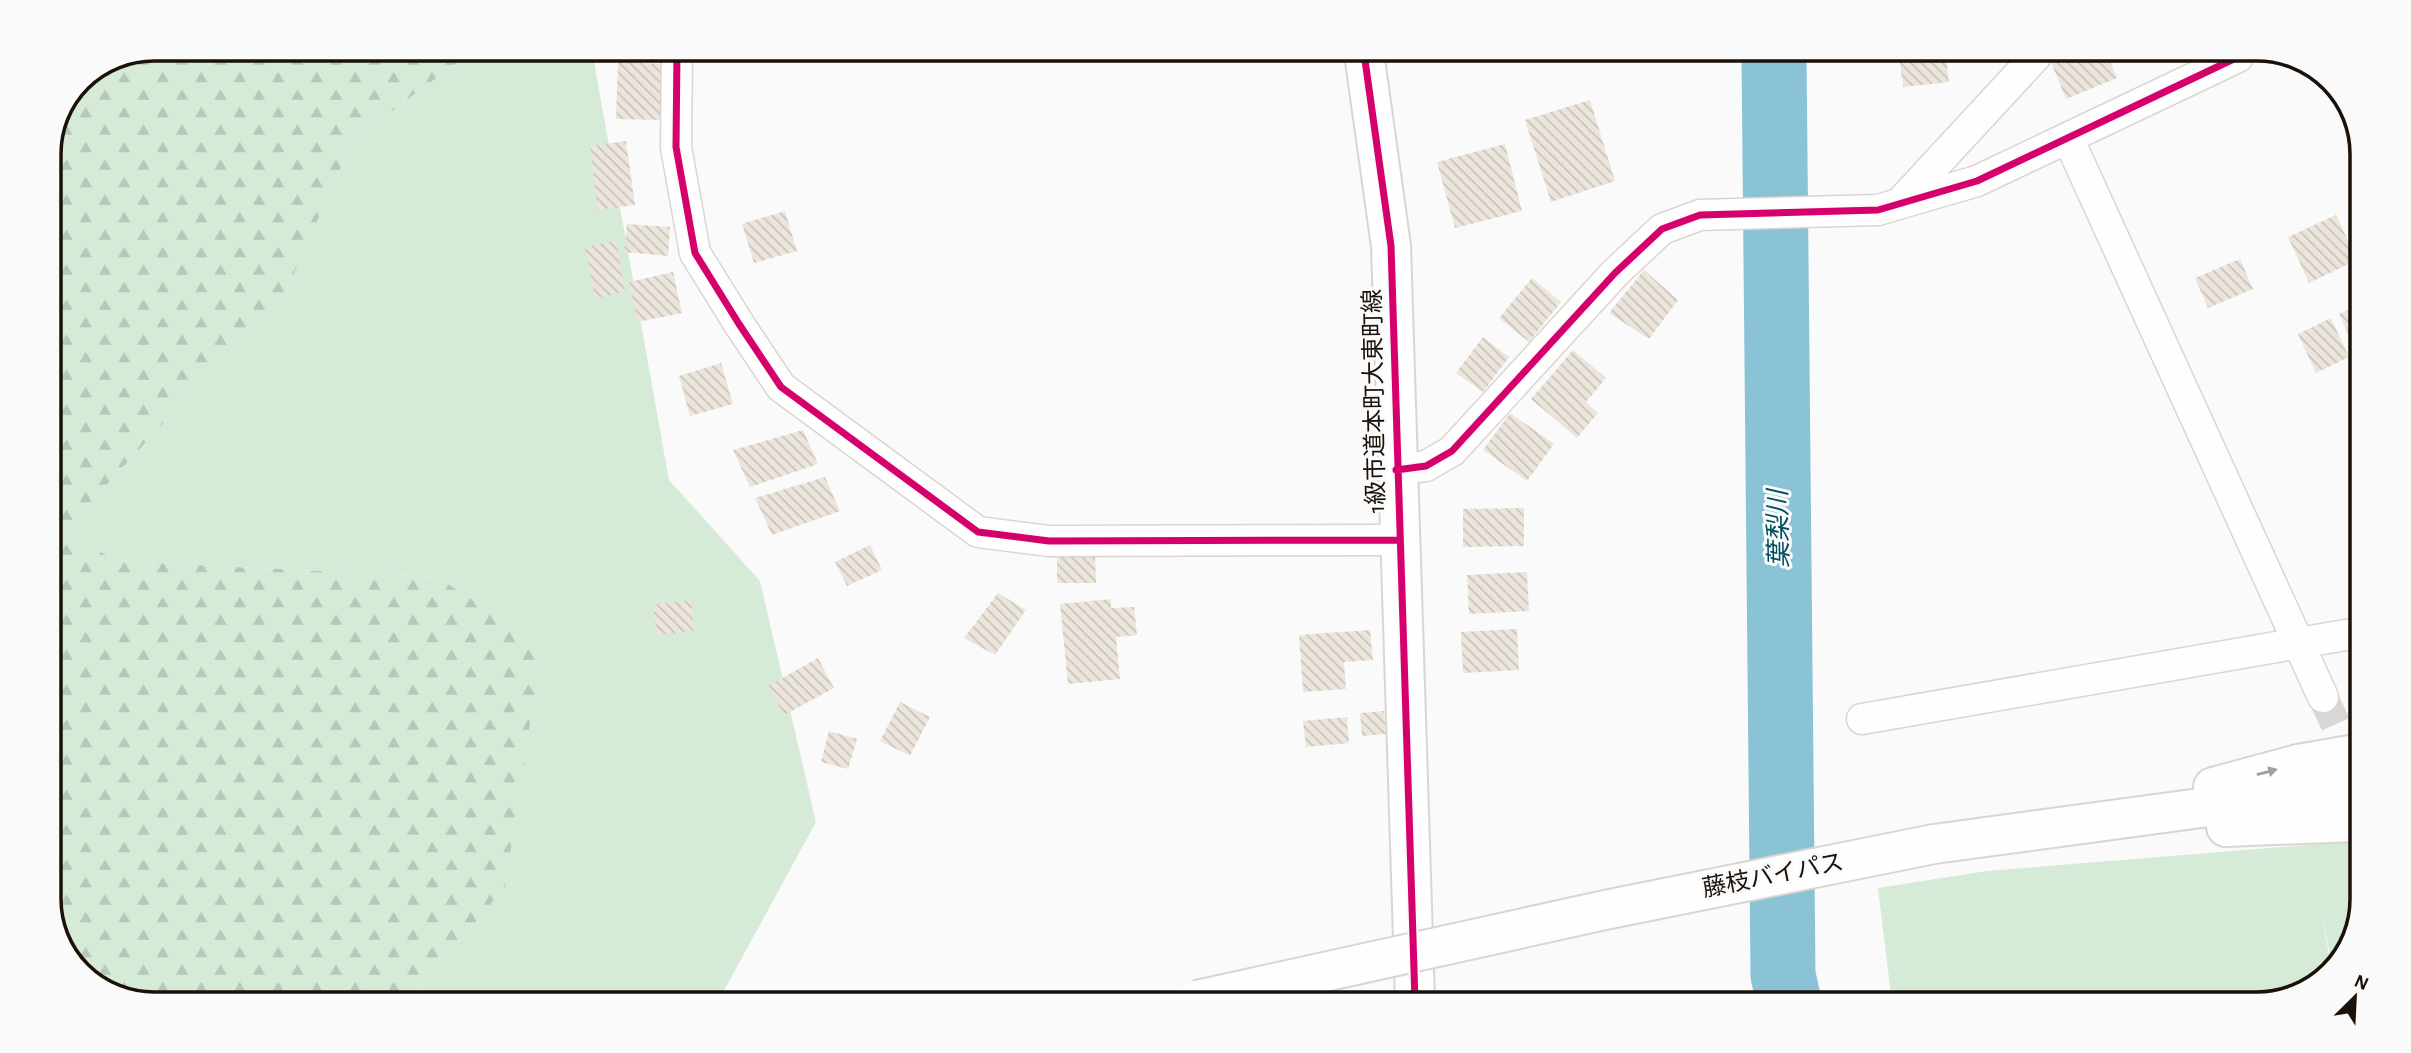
<svg xmlns="http://www.w3.org/2000/svg" width="2411" height="1053" font-family="'Alegreya Sans','Noto Sans JP',sans-serif">
<style>
.grass{fill:#d5ead7}
.forest{fill:url(#forest-firs)}
.lines{fill:none;stroke-linecap:round;stroke-linejoin:round}
.river{stroke:#89c3d5;stroke-width:65}
.building{fill:url(#building-back-hatch)}
.street-tunnel{stroke:#d9d7d6;stroke-width:30;stroke-dasharray:30 15;stroke-linecap:butt}
.street-casing{stroke:#dbd5d1;stroke-width:33}
.secondary-casing{stroke:#dbd5d1;stroke-width:42}
.highway-casing{stroke:#dbd5d1;stroke-width:42}
.street{stroke:#fefefe;stroke-width:30}
.secondary{stroke:#fefefe;stroke-width:38}
.highway{stroke:#fefefe;stroke-width:38}
.highway-bridge-casing{stroke:#dbd5d1;stroke-width:42;stroke-linecap:butt}
.highway-bridge{stroke:#fefefe;stroke-width:38}
.cycleway-casing{stroke:#fafafa;stroke-width:11}
.cycleway{stroke:#d6006c;stroke-width:7}
.oneway{fill:#a39f9c}
.labels{text-anchor:middle;dominant-baseline:central;stroke-width:6;stroke-linejoin:round;paint-order:stroke}
.street-label{font-size:24px;fill:#1b1109;stroke:#fafafa}
.water-label{font-size:26px;font-style:italic;fill:#004f60;stroke:#fafafa}
.rim{fill:none;stroke:#1b1109;stroke-width:3.5}
</style>
<defs>
<pattern id="forest-firs" width="22" height="20" patternUnits="userSpaceOnUse" patternTransform="scale(1.75)"><rect width="22" height="20" fill="#d5ead7"/><path d="M5 1l3.5 6h-7zM16 11l3.5 6h-7z" fill="#b6c8b7"/></pattern>
<pattern id="building-back-hatch" width="6" height="6" patternUnits="userSpaceOnUse" patternTransform="scale(1.75)"><rect width="6" height="6" fill="#ece5dc"/><path d="M-1 5l2 2M0 0l6 6M5-1l2 2" fill="none" stroke="#cac3bb"/></pattern>
</defs>
<rect width="100%" height="100%" fill="#fafafa"/>
<!-- grass -->
<path class="grass" d="M 474,50 L 592,51 L 669,480 L 760,581 L 816,822 L 720,998 L 412,997 L 505,887 L 436,577 L 120,561 L 61,534 L 286,291 L 353,140 Z
M 2355,841 L 2354,939 L 2332,965 L 2321,906 L 2331,967 L 2316,986 L 2257,1004 L 1892,1003 L 1878,888 L 1987,871 Z"/>
<!-- forest -->
<path class="forest" d="M 154,49 L 474,50 L 353,140 L 286,291 L 61,534 L 120,561 L 436,577 L 542,643 L 505,887 L 412,997 L 114,996 L 71,962 L 49,906 L 49,148 L 80,80 Z"/>
<g class="lines">
<!-- river -->
<path class="river" d="M 1774,55 L 1783,975 L 1789,1002"/>
</g>
<!-- building -->
<path class="building" d="M 1899,55 L 1946,56 L 1949,82 L 1903,87 Z
M 2066,56 L 2108,56 L 2117,78 L 2066,99 L 2051,62 Z
M 618,62 L 663,64 L 662,120 L 616,119 Z
M 1590,100 L 1615,181 L 1551,202 L 1525,120 Z
M 626,141 L 635,205 L 598,210 L 590,146 Z
M 1505,144 L 1522,211 L 1455,228 L 1437,162 Z
M 785,211 L 797,251 L 754,263 L 742,224 Z
M 2336,215 L 2357,260 L 2309,283 L 2288,237 Z
M 627,224 L 670,227 L 668,256 L 624,252 Z
M 616,241 L 625,292 L 595,298 L 585,247 Z
M 2240,259 L 2253,289 L 2208,308 L 2195,278 Z
M 1644,270 L 1678,300 L 1649,339 L 1609,313 Z
M 673,272 L 682,313 L 638,322 L 629,282 Z
M 1532,278 L 1561,302 L 1529,342 L 1499,318 Z
M 2360,305 L 2360,360 L 2339,314 Z
M 2331,318 L 2349,357 L 2316,373 L 2298,334 Z
M 1483,337 L 1509,357 L 1483,392 L 1456,373 Z
M 1573,350 L 1606,378 L 1586,402 L 1598,413 L 1577,438 L 1531,399 Z
M 721,363 L 733,404 L 690,416 L 679,376 Z
M 1510,413 L 1554,444 L 1527,481 L 1483,450 Z
M 803,430 L 818,464 L 750,487 L 733,450 Z
M 825,477 L 840,511 L 772,535 L 755,498 Z
M 1524,508 L 1524,546 L 1463,547 L 1463,509 Z
M 870,545 L 882,570 L 847,586 L 835,562 Z
M 1095,552 L 1096,583 L 1057,583 L 1057,553 Z
M 1527,572 L 1529,611 L 1469,614 L 1467,575 Z
M 998,593 L 1026,610 L 995,655 L 964,638 Z
M 1111,599 L 1111,608 L 1134,607 L 1137,635 L 1116,637 L 1120,679 L 1068,684 L 1060,604 Z
M 691,600 L 694,631 L 657,635 L 653,605 Z
M 1517,629 L 1519,670 L 1463,673 L 1461,632 Z
M 1370,630 L 1373,660 L 1344,662 L 1346,689 L 1303,692 L 1299,635 Z
M 818,658 L 834,688 L 784,715 L 768,686 Z
M 900,702 L 930,717 L 910,756 L 880,741 Z
M 1384,711 L 1386,734 L 1362,736 L 1360,713 Z
M 1347,717 L 1349,743 L 1306,747 L 1303,721 Z
M 829,731 L 857,739 L 848,769 L 821,762 Z"/>
<g class="lines">
<!-- street-tunnel -->
<path class="street-tunnel" d="M 2323,697 L 2356,768"/>
<defs>
<path id="street" d="M 677,51 L 676,147 L 695,253 L 739,324 L 781,387 L 978,532 L 1049,541 L 1398,540
M 2068,138 L 2323,697
M 1899,204 L 2036,56
M 1396,470 L 1426,466 L 1452,451 L 1615,273 L 1662,229 L 1700,215 L 1878,210 L 1977,181 L 2238,57
M 1862,719 L 2357,633"/>
<path id="secondary" d="M 1364,53 L 1391,246 L 1415,1001"/>
<path id="highway" d="M 2213,787 L 2298,764 L 2356,754
M 2226,827 L 2355,822
M 1934,844 L 2356,787"/>
</defs>
<!-- street casing -->
<use href="#street" class="street-casing"/>
<!-- secondary casing -->
<use href="#secondary" class="secondary-casing"/>
<!-- highway casing -->
<use href="#highway" class="highway-casing"/>
<!-- street -->
<use href="#street" class="street"/>
<!-- secondary -->
<use href="#secondary" class="secondary"/>
<!-- highway -->
<use href="#highway" class="highway"/>
<defs>
<path id="highway-bridge" d="M 1197,1000 L 1605,910 L 1934,844"/>
</defs>
<!-- highway-bridge casing -->
<use href="#highway-bridge" class="highway-bridge-casing"/>
<!-- highway-bridge -->
<use href="#highway-bridge" class="highway-bridge"/>
<defs>
<path id="cycleway" d="M 677,51 L 676,147 L 695,253 L 739,324 L 781,387 L 978,532 L 1049,541 L 1398,540
M 1364,53 L 1391,246 L 1415,1001
M 1396,470 L 1426,466 L 1452,451 L 1615,273 L 1662,229 L 1700,215 L 1878,210 L 1977,181 L 2238,57"/>
</defs>
<!-- cycleway casing -->
<use href="#cycleway" class="cycleway-casing"/>
<!-- cycleway -->
<use href="#cycleway" class="cycleway"/>
</g>
<!-- one-way arrows -->
<defs><path id="oneway-solid" d="M-6-.8H1V-3.2L6.5 0L1 3.2V.8H-6Z" transform="scale(1.75)"/></defs>
<use class="oneway" href="#oneway-solid" transform="translate(2267 772) rotate(-15)"/>
<g class="labels">
<!-- street labels -->
<g class="street-label">
<text transform="translate(1375 401) rotate(-91)">1級市道本町大東町線</text>
<text transform="translate(1773 876) rotate(-11)">藤枝バイパス</text>
</g>
<!-- water labels -->
<g class="water-label">
<text transform="translate(1779 529) rotate(-91)">葉梨川</text>
</g>
</g>
<!-- crop -->
<path d="M0 0H2411V1053H0ZM154 61H2257A93 93 0 0 1 2350 154V899A93 93 0 0 1 2257 992H154A93 93 0 0 1 61 899V154A93 93 0 0 1 154 61Z" fill="#fafafa" fill-rule="evenodd"/>
<path class="rim" d="M154 61H2257A93 93 0 0 1 2350 154V899A93 93 0 0 1 2257 992H154A93 93 0 0 1 61 899V154A93 93 0 0 1 154 61Z"/>
<!-- north arrow -->
<g transform="translate(2355 997) rotate(24)" stroke="#fafafa" stroke-width="5" paint-order="stroke">
<path d="M0-5L12 26L0 18L-12 26Z" fill="#1b1109"/>
<text y="-10" font-size="19" font-weight="bold" text-anchor="middle" fill="#1b1109">N</text>
</g>
</svg>
